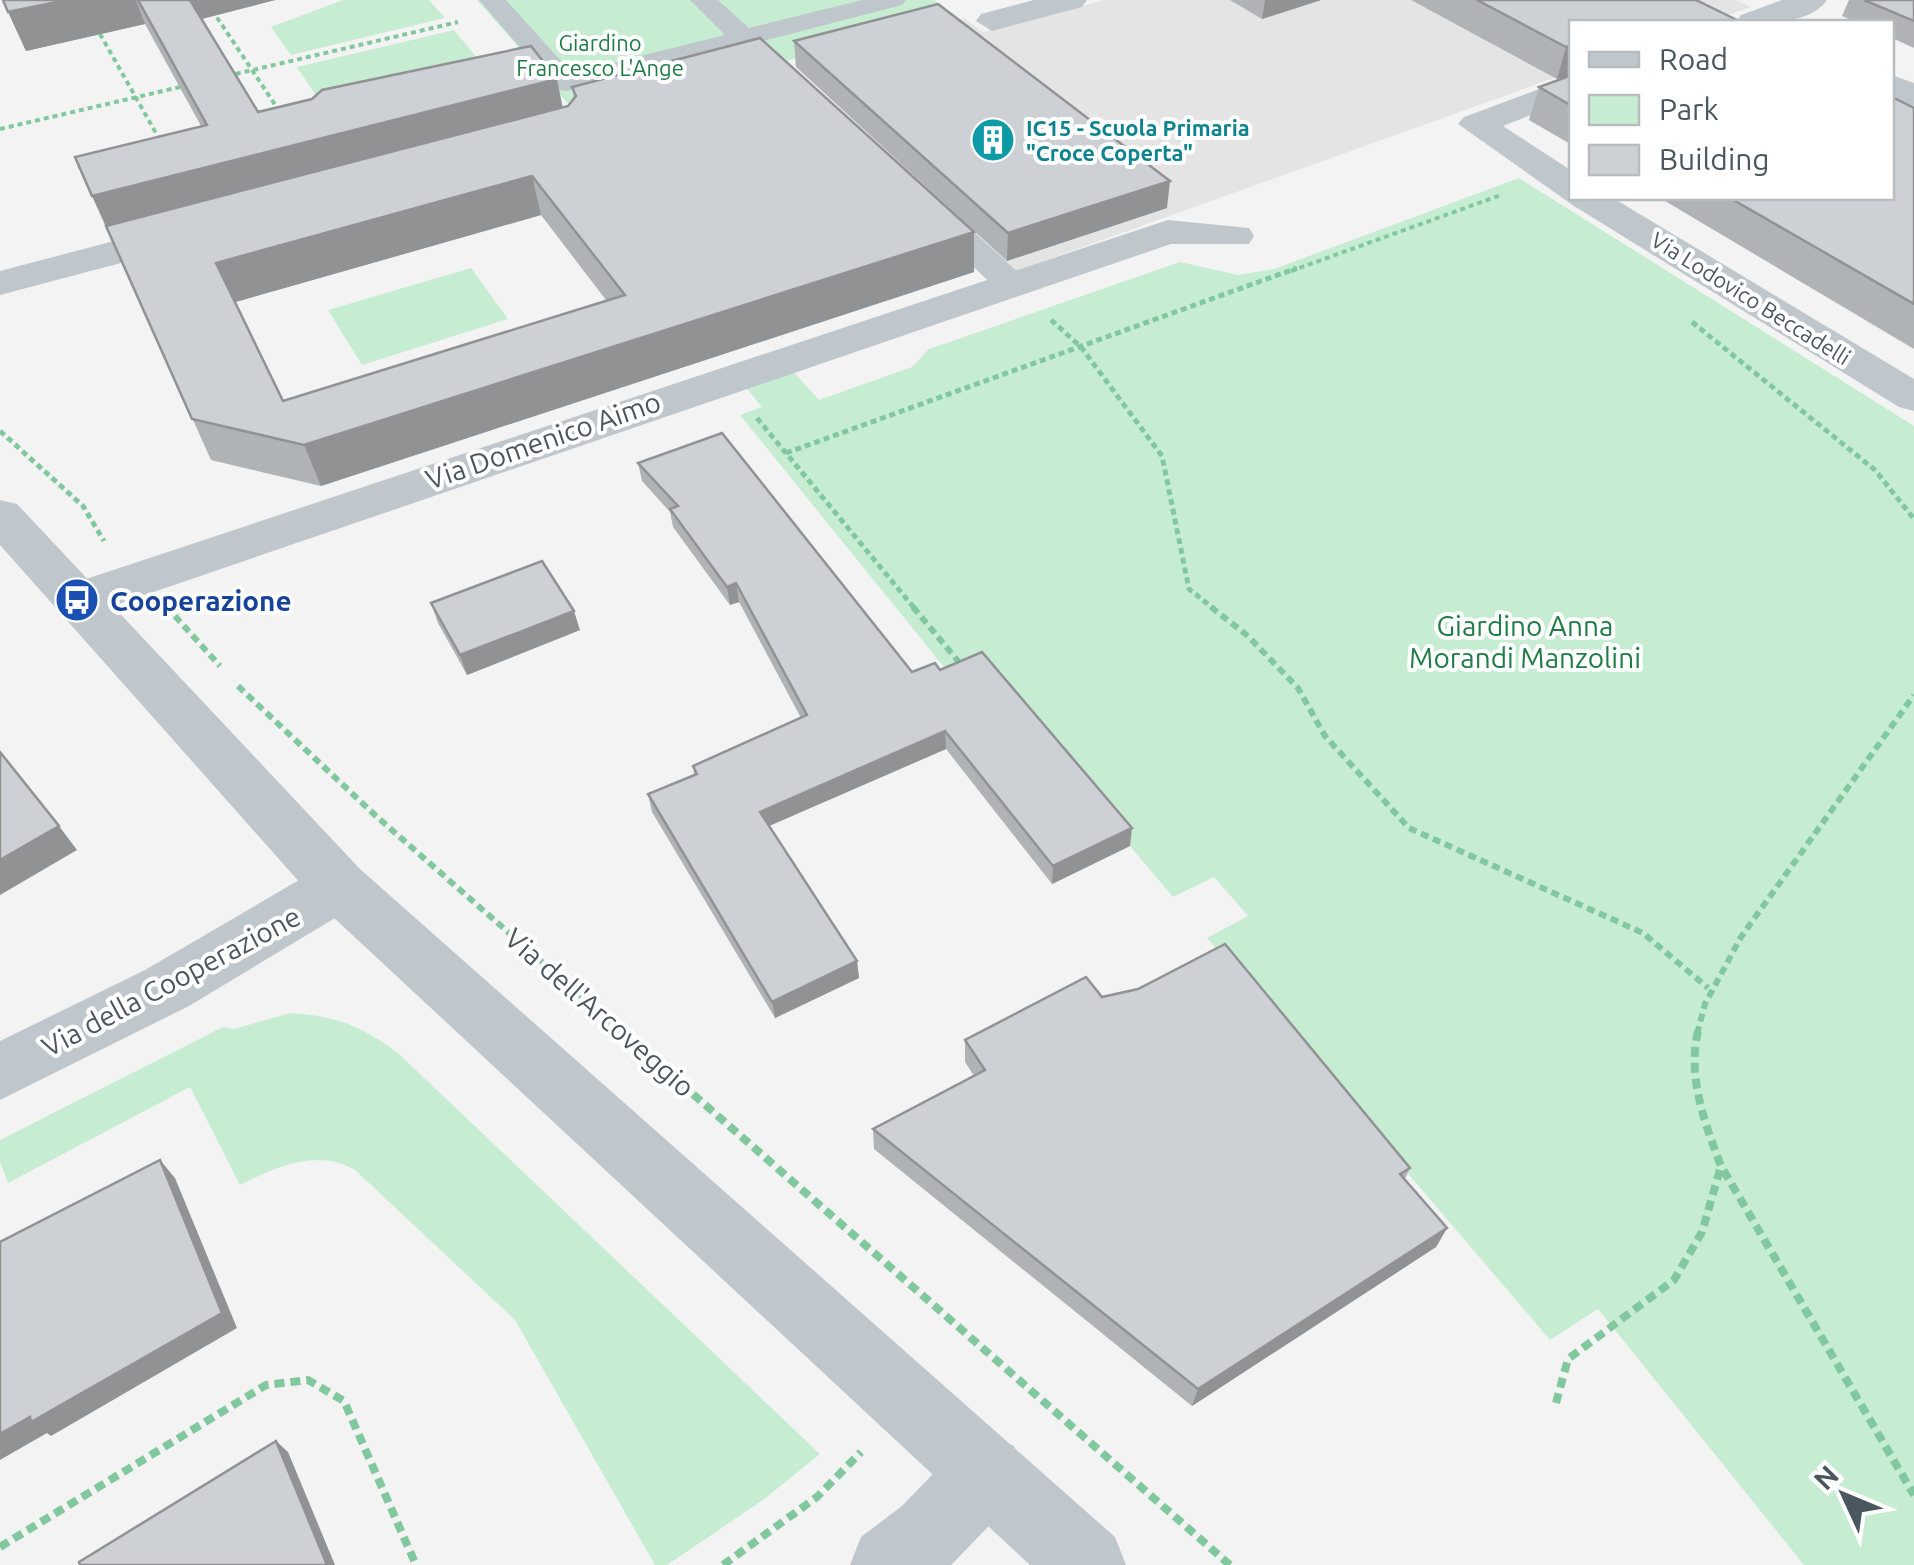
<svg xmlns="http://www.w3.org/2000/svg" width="1914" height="1565" font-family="Ubuntu,sans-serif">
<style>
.education{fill:#e5e4e4}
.green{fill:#c6edd2}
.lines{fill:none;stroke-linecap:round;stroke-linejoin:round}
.path-far3{stroke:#81c89f;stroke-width:4;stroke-dasharray:5 4;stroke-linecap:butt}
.path-far2{stroke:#81c89f;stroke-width:5;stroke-dasharray:6 4;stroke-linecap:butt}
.path-far1{stroke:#81c89f;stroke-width:6;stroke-dasharray:8 5;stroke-linecap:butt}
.path{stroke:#81c89f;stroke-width:8;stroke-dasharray:10 6;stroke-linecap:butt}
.pedestrian{fill:#bfc7cd;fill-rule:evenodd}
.minor{fill:#bfc7cd;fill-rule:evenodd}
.tertiary{fill:#bfc7cd;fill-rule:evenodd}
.wall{fill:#b0b3b6;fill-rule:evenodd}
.shaded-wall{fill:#909294}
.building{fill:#cdd0d4;stroke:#909294;stroke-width:2.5;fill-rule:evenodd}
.labels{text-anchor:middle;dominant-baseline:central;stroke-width:8;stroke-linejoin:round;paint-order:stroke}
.far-park-label{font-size:22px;fill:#207c47;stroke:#fff}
.far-culture-label{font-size:22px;font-weight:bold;fill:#0d838f;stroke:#fff;text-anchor:start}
.far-street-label{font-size:22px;fill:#4b575e;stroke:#fff}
.street-label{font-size:28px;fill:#4b575e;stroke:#fff}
.transit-label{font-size:28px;font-weight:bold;fill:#164399;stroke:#fff;text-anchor:start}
.park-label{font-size:28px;fill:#207c47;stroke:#fff}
</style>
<rect width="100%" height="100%" fill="#f4f3f3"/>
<!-- education -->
<path class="education" d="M 1104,0 L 1736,0 L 1751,7 L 1708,22 L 1572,22 L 1571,72 L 1016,271 L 793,64 L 964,18 L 983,32 Z"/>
<!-- green -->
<path class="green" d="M 343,0 L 429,0 L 445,18 L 291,55 L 271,27 Z
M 477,0 L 934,0 L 956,16 L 579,116 Z
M 454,30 L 494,78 L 316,96 L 297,67 Z
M 1519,178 L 1914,426 L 1914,1565 L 1804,1565 L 1598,1309 L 1550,1340 L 1207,938 L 1248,916 L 1214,877 L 1173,897 L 982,671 L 956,682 L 740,415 L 762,407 L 743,384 L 790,368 L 819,400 L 912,367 L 929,349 L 1180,262 L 1238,275 L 1274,269 Z
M 471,268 L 508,319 L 362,365 L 328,310 Z
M 290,1013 C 333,1015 365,1027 399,1054 L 820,1454 L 763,1500 L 667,1565 L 655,1565 L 515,1320 L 355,1170 C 316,1148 276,1167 240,1185 L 190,1087 L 8,1183 L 0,1162 L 0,1140 L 223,1027 L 234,1029 Z"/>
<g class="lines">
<!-- path-far3 -->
<path class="path-far3" d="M 212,10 L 280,112
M 100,34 L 161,142
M 227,76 L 458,22
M 0,129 L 180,87
M 1291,271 L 1501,195"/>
<!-- path-far2 -->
<path class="path-far2" d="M 1051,320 L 1081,347 L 1162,456 L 1189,589 L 1214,609
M 1692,322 L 1875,470 L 1914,519
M 757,418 L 915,609
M 0,431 L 83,506 L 104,541
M 786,453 L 1297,268"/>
<!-- path-far1 -->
<path class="path-far1" d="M 913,607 L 963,667
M 1211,607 L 1248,636 L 1298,688 L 1325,736 L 1409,828 L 1643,933 L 1708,988
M 175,616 L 220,666
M 238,686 L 376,816 L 624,1034
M 1697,1034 L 1705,1004 L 1741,937 L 1914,695"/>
<!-- path -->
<path class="path" d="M 621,1031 L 1230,1565
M 1698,1031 C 1687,1077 1705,1124 1721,1166 L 1914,1495
M 1556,1403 L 1568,1359 L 1674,1280 L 1702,1232 L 1721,1166
M 0,1547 L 266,1385 L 308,1380 L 344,1401 L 416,1565
M 723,1565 L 817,1497 L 861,1452"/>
<!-- pedestrian -->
<path class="pedestrian" d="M 479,0 L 506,0 L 572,73 L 725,35 L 690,0 L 718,0 L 749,28 L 862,0 L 906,0 L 902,5 L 763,41 L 774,53 L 770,59 L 750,59 L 738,47 L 566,91 L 556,89 Z
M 929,199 L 940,201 L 1021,275 L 1025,282 L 1021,289 L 997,289 L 918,215 L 914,208 L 918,201 Z"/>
<!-- minor -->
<path class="minor" d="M 1034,0 L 1087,0 L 1082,7 L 992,31 L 976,21 L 981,14 Z
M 1782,0 L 1827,0 C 1810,25 1762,24 1736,22 L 1741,15 Z
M 1892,75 L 1914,83 L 1914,106 L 1892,98 Z
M 1572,77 L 1572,99 L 1503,126 L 1572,171 L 1572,198 L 1613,198 L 1914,379 L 1914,411 L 1899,407 L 1574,206 L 1458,124 L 1464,117 Z
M 1168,220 L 1249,228 L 1254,236 L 1249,244 L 1171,244 L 95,612 L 77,617 L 59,612 L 52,600 L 59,588 Z
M 190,221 L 204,225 L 209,233 L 204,241 L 0,295 L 0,271 Z
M 339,862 L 360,869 L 368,886 L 360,903 L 189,1006 L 0,1100 L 0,1041 L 145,970 L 318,869 Z
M 987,1435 L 1014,1446 L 1025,1473 L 1014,1500 L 956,1560 L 951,1565 L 850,1565 L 861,1537 L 902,1506 L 960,1446 Z"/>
<!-- tertiary -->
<path class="tertiary" d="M 0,500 L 17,504 L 360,869 L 1115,1537 L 1126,1565 L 1030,1565 L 318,903 L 0,545 Z"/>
</g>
<!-- wall -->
<path class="wall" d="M 3,0 L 275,0 L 201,19 L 258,112 L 563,108 L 568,106 L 574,98 L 572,87 L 974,232 L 974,272 L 321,486 L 211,460 L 75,157 L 201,126 L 145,24 L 26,51 ZM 541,215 L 606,300 L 283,401 L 235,302 Z
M 1230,0 L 1321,0 L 1262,19 Z
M 1411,0 L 1696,0 L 1572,22 L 1572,75 L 1557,79 Z
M 1849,0 L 1914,0 L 1914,48 L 1892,38 L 1892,22 L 1856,22 L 1842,16 Z
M 794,41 L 1167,208 L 1007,261 L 796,67 Z
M 1572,75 L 1572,145 L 1529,120 L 1539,87 Z
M 1914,108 L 1914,349 L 1660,198 L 1892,198 Z
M 638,463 L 912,672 L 940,670 L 1130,846 L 1052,884 L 946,749 L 769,826 L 857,961 L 859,978 L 775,1018 L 652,812 L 648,794 L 694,775 L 693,766 L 801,718 L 739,602 L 730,605 L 673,527 L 670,512 L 642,481 Z
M 431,603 L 580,630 L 467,675 L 438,623 Z
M 1102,997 L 1410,1168 L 1405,1179 L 1447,1228 L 1436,1247 L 1192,1406 L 874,1149 L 873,1129 L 974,1076 L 965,1062 L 965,1040 Z"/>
<!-- shaded-wall -->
<path class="shaded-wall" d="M 66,0 L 136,0 L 145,24 L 26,51 L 8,12 Z
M 186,0 L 275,0 L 194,21 Z
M 1265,0 L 1321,0 L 1262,19 Z
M 1572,45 L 1572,75 L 1557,79 L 1566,47 Z
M 557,79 L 565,119 L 111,238 L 92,196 Z
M 532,176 L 541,215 L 232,303 L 216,263 Z
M 1170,181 L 1167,208 L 1007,261 L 1008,233 Z
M 974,232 L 974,272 L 321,486 L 304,445 Z
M 736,583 L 739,602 L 730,605 L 727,587 Z
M 574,611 L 580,630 L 467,675 L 460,655 Z
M 945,731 L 946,749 L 762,829 L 760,812 Z
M 59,826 L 77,850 L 0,895 L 0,860 Z
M 1132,828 L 1130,846 L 1052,884 L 1053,866 Z
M 857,961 L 859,978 L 775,1018 L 772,1002 Z
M 160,1160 L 175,1178 L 237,1328 L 51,1436 L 47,1433 L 0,1460 L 0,1434 Z
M 1447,1228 L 1436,1247 L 1192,1406 L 1198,1389 Z
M 276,1441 L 288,1452 L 335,1565 L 327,1565 Z"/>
<!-- building -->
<path class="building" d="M 3,0 L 66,0 L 8,12 Z
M 138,0 L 190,0 L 258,112 L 312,99 L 322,90 L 531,46 L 557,79 L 92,196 L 75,157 L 207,125 Z
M 1477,0 L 1696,0 L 1741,22 L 1572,22 L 1572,45 L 1566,47 Z
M 1864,0 L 1914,0 L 1914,21 Z
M 938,4 L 1170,181 L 1008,233 L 794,41 Z
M 760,38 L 974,232 L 304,445 L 192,419 L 106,226 L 568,106 L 576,96 L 572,87 ZM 532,176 L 625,295 L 283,401 L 216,263 Z
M 1572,75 L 1572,106 L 1539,87 Z
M 1892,97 L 1914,108 L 1914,304 L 1730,198 L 1892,198 Z
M 722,433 L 912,672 L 935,663 L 940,670 L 982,652 L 1132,828 L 1053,866 L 945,731 L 760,812 L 857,961 L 772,1002 L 648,794 L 697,774 L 693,766 L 807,715 L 736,583 L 727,587 L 670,509 L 678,506 L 638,463 Z
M 542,561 L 574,611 L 460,655 L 431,603 Z
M 0,752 L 59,826 L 0,860 Z
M 1225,944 L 1410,1168 L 1400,1174 L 1447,1228 L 1198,1389 L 873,1129 L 985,1070 L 965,1040 L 1086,977 L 1102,997 L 1138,989 Z
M 160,1160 L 222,1313 L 31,1422 L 30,1417 L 0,1434 L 0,1242 Z
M 276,1441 L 327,1565 L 80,1565 L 79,1562 Z"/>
<!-- icons -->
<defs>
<symbol id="building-disc" viewBox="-11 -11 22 22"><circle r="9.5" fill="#0f9aa8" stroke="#fff"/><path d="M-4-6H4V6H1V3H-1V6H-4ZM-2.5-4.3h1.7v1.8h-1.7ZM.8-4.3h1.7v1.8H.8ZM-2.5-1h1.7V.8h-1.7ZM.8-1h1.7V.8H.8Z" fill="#fff"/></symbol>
<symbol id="bus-disc" viewBox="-11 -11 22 22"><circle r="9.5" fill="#1a4fb4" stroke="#fff"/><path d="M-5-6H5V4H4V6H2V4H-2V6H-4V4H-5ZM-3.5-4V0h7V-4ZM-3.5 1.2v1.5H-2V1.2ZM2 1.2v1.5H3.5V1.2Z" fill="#fff"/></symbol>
</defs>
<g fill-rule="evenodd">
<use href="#building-disc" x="968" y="115" width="50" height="50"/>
<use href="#bus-disc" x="52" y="575" width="50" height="50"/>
</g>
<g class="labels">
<!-- far-park labels -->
<g class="far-park-label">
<text x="600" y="42">Giardino<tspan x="600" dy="25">Francesco L'Ange</tspan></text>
</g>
<!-- far-culture labels -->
<g class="far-culture-label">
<text x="1026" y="127">IC15 - Scuola Primaria<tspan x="1026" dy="25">"Croce Coperta"</tspan></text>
</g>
<!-- far-street labels -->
<g class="far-street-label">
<text transform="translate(1751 298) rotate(32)">Via Lodovico Beccadelli</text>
</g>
<!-- street labels -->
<g class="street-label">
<text transform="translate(543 440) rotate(-19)">Via Domenico Aimo</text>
<text transform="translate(171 981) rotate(-28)">Via della Cooperazione</text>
<text transform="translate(600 1012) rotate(41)">Via dell'Arcoveggio</text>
</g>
<!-- transit labels -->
<g class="transit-label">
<text x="110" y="600">Cooperazione</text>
</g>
<!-- park labels -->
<g class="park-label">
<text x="1525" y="625">Giardino Anna<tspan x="1525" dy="32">Morandi Manzolini</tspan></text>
</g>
</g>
<!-- legend -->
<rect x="1569" y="20" width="325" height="180" fill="#ffffff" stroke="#b7bcbf" stroke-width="2.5"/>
<rect x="1589" y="52" width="50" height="15" fill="#bfc7cd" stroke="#b7bcbf" stroke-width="2.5"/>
<text x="1659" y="70" font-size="30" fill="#4b575e">Road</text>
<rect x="1589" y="95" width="50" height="30" fill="#c6edd2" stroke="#b7bcbf" stroke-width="2.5"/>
<text x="1659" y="120" font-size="30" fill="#4b575e">Park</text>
<rect x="1589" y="145" width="50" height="30" fill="#cdd0d4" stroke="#b7bcbf" stroke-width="2.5"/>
<text x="1659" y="170" font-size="30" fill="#4b575e">Building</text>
<!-- north arrow -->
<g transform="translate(1844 1495) rotate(314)" stroke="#ffffff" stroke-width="8" paint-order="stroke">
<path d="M0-8L18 38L0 25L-18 38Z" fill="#4b575e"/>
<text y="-15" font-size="28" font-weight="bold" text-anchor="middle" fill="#4b575e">N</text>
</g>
</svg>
